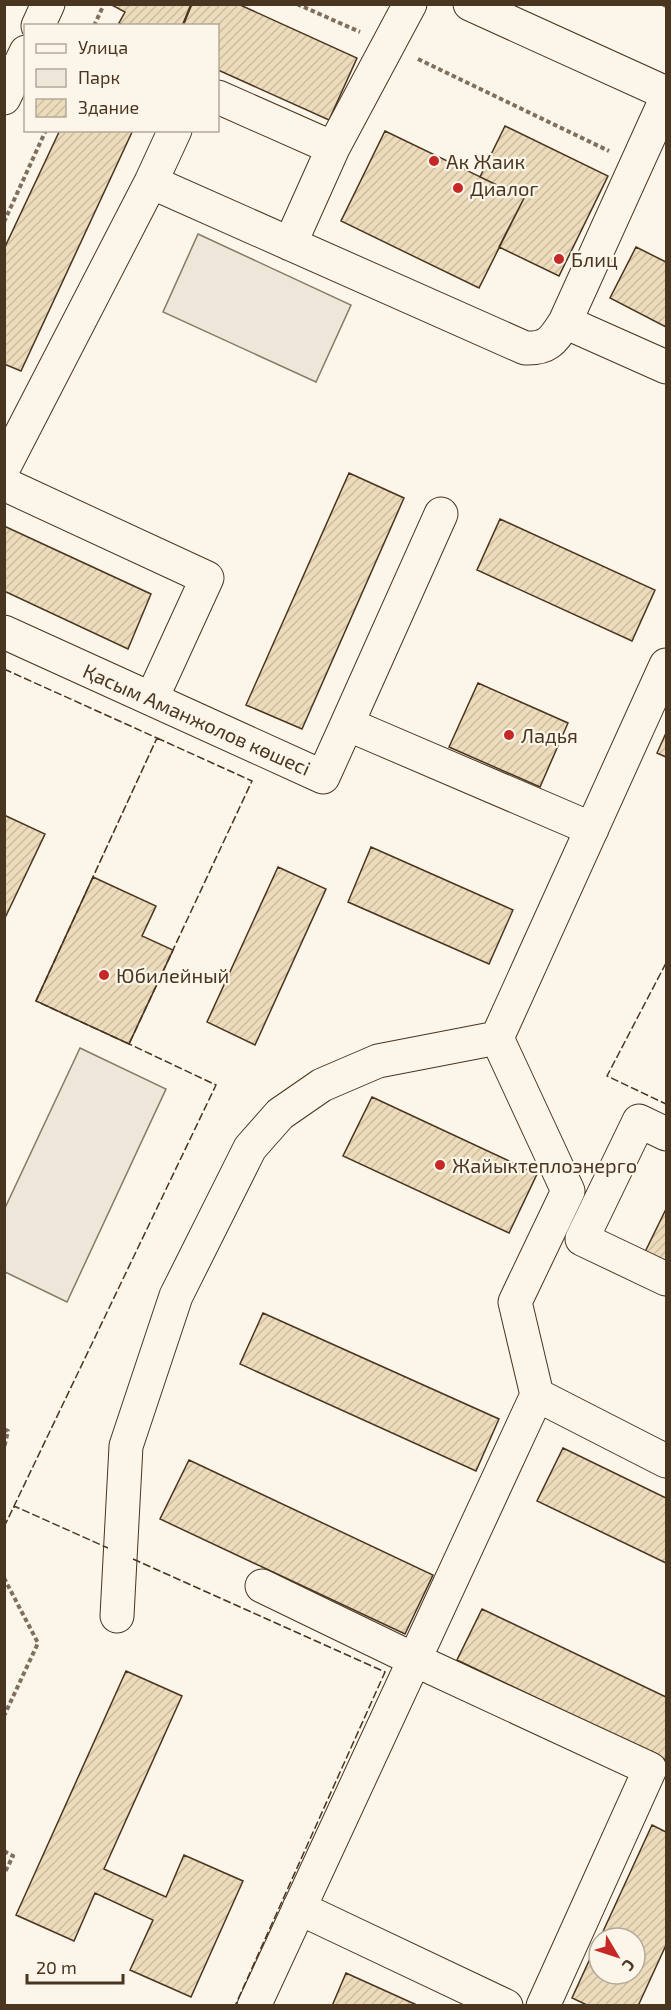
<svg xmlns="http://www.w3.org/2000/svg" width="671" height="2010" font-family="'Exo 2',sans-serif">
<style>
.green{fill:#ede6d9;stroke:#887966;stroke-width:1.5}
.building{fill:url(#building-hatch);stroke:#4a3520;stroke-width:1.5}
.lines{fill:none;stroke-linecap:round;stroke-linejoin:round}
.minor-casing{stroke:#4a3520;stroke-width:35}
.major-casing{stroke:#4a3520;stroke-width:35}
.path{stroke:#7f6f5c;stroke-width:4;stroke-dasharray:4.5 3;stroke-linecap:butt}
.minor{stroke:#fbf6e9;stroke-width:33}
.major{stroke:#fbf6e9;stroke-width:33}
.fence{stroke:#4a3520;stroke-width:1.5;stroke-dasharray:8 3;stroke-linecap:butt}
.poi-dot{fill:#c62828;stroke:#fbf6e9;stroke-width:2}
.labels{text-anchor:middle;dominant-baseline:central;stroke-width:4.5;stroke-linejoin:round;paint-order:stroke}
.poi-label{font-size:20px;fill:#4a3520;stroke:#fbf6e9;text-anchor:start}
.street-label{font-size:20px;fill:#4a3520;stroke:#fbf6e9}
</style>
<defs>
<pattern id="building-hatch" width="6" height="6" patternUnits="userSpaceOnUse" patternTransform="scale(1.5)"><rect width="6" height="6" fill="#ecdcbc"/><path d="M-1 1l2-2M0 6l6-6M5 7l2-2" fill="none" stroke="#ccbda1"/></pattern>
</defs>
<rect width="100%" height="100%" fill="#fbf6e9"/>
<!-- green -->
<path class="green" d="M 198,234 L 351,305 L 316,382 L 163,312 Z
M 80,1048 L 166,1089 L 67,1302 L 5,1272 L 5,1208 Z"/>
<!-- building -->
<path class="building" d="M 110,4 L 191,4 L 182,26 L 124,26 L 119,23 L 125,12 Z
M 192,4 L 238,4 L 357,58 L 329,120 L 218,70 L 218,26 L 183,26 Z
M 505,126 L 608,176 L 559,276 L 499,247 L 524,198 L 480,177 Z
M 60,130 L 133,130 L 21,371 L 4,364 L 4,249 Z
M 385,131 L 524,198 L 479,288 L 341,221 Z
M 636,247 L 666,262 L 666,327 L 610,298 Z
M 349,473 L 404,498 L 302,729 L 246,705 Z
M 500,519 L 655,590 L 632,641 L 477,570 Z
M 4,526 L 151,594 L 128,649 L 4,591 Z
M 478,683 L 568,723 L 540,787 L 449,747 Z
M 666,733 L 666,757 L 657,753 Z
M 4,815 L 45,834 L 4,920 Z
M 371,847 L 513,910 L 489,964 L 348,902 Z
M 278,867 L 326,889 L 255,1045 L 207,1022 Z
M 93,877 L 156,906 L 142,936 L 173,950 L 129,1044 L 36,1001 Z
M 372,1097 L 537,1174 L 509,1233 L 343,1156 Z
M 666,1209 L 666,1262 L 645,1252 Z
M 263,1313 L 499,1419 L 476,1471 L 240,1364 Z
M 563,1448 L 666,1498 L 666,1563 L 537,1501 Z
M 189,1460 L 433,1575 L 405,1634 L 160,1519 Z
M 482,1609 L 666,1697 L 666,1760 L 457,1660 Z
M 126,1671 L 182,1696 L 104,1869 L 166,1897 L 184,1855 L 243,1881 L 191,1997 L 130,1970 L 153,1920 L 95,1893 L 74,1941 L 16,1915 Z
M 652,1825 L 666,1832 L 666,1945 L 638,2006 L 589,2006 L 572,1998 L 599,1939 L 599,1974 L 635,1974 L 635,1938 L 600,1938 Z
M 346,1973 L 419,2006 L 332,2006 Z"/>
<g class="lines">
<defs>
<path id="minor" d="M 38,26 L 48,4
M 218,97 L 333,148
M 4,98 L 26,52
M 666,99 L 565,322 L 666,367
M 151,182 L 525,348 C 549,349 553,340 565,322
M 290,244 L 333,148 L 410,4
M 4,467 L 151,182 L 175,130
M 4,484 L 207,578 L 152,698
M 4,632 L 323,777 L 347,724 L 592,829
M 666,665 L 497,1038 L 568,1191 L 515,1302 L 537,1395 L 666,1461
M 347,724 L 441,514
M 666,1134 L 639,1121 L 582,1239 L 666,1279
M 262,1586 L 415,1660 L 650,1769 L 543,2006
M 117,1616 L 126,1446 L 176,1296 L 250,1148 L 280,1114 L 322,1085 L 378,1061 L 497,1038
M 299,1908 L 506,2006
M 254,2006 L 537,1395"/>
<path id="major" d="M 470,4 L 666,93"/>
</defs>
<!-- minor casing -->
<use href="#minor" class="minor-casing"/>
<!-- major casing -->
<use href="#major" class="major-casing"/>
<!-- path -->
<path class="path" d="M 297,4 L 360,32
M 662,4 L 666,6
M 94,26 L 104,4
M 418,59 L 609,151
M 4,222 L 46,130
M 4,1429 L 8,1431 L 4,1448
M 4,1578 L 38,1643 L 4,1716
M 4,1851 L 13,1856 L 4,1874"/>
<!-- minor -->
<use href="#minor" class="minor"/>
<!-- major -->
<use href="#major" class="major"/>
<!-- fence -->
<path class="fence" d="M 4,669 L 157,738 L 92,879
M 157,738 L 252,781 L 129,1044 L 36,1001 Z
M 666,963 L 607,1076 L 666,1104
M 14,1508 L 14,1506 L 108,1548
M 4,1527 L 216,1085 L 127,1043
M 133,1559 L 385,1672 L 235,2006"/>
</g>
<!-- markers -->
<g class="poi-dot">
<circle cx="434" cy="161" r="6"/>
<circle cx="458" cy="188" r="6"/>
<circle cx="559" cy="259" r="6"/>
<circle cx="509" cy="735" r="6"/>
<circle cx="104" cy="975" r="6"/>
<circle cx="440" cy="1165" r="6"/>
</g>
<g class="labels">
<!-- poi labels -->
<g class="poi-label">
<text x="446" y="161">Ак Жаик</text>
<text x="470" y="188">Диалог</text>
<text x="571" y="259">Блиц</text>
<text x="521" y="735">Ладья</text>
<text x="116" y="975">Юбилейный</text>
<text x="452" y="1165">Жайыктеплоэнерго</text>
</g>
<!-- street labels -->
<g class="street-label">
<text transform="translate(197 719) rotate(24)">Қасым Аманжолов көшесі</text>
</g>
</g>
<!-- border -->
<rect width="671" height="2010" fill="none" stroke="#4a3520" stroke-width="12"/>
<!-- legend -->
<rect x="24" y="24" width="195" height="108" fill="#fbf6e9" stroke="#b4a999" stroke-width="1.5"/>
<rect x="36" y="44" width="30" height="9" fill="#fbf6e9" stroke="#b4a999" stroke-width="1.5"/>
<text x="78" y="54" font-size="18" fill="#4a3520">Улица</text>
<rect x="36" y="69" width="30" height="18" fill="#ede6d9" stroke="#b4a999" stroke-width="1.5"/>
<text x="78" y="84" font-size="18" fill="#4a3520">Парк</text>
<rect x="36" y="99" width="30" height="18" fill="url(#building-hatch)" stroke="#b4a999" stroke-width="1.5"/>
<text x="78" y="114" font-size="18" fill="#4a3520">Здание</text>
<!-- north arrow -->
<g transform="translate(617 1956) rotate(129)"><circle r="28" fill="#fbf6e9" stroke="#b4a999" stroke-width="1.5"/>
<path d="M0-4.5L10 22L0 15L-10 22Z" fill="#c62828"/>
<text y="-9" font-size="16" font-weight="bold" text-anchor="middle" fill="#4a3520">С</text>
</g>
<!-- scale -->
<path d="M27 1974v9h96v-9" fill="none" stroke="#4a3520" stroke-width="3"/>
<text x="36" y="1974" font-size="18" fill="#4a3520" stroke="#fbf6e9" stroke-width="4.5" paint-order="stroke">20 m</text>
</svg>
